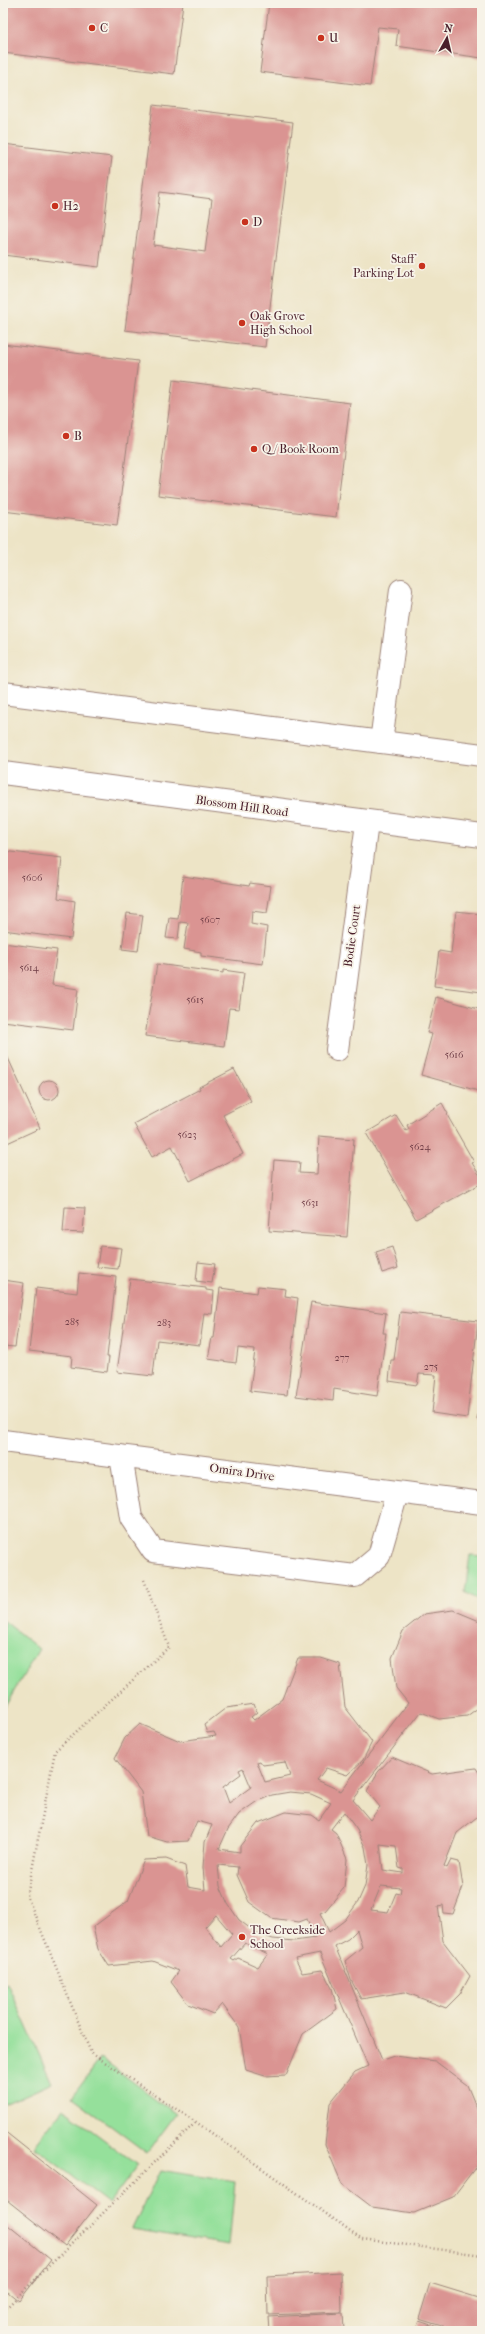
<svg xmlns="http://www.w3.org/2000/svg" width="485" height="2334" font-family="'IM FELL French Canon',serif">
<style>
.green{fill:#95e09b;stroke:#708063}
.building{fill:#da9492;fill-rule:evenodd}
.lines{fill:none;stroke-linecap:round;stroke-linejoin:round}
.minor-casing{stroke:#9c8278;stroke-width:24}
.major-casing{stroke:#9c8278;stroke-width:24}
.path{stroke:#9c8278;stroke-width:2.5;stroke-dasharray:1 3;stroke-linecap:butt}
.minor{stroke:#fff;stroke-width:22}
.major{stroke:#fff;stroke-width:22}
.poi-dot{fill:#c8321e;stroke:#f7f3e8;stroke-width:1.5}
.labels{text-anchor:middle;dominant-baseline:central;stroke-width:3.5;stroke-linejoin:round;paint-order:stroke}
.number-label{font-size:10px;fill:#6e3c45}
.poi-label{font-size:12px;fill:#4a1f2b;stroke:#f7f3e8;text-anchor:start}
.street-label{font-size:12px;fill:#4a1f2b;stroke:#f7f3e8}
</style>
<rect width="100%" height="100%" fill="#f7f3e8"/>
<filter id="ink" filterUnits="userSpaceOnUse"><feTurbulence type="fractalNoise" baseFrequency=".025" numOctaves="2"/><feDisplacementMap in="SourceGraphic" scale="8" xChannelSelector="R" yChannelSelector="G"/><feConvolveMatrix kernelMatrix="1 2 1 2 8 2 1 2 1" color-interpolation-filters="sRGB"/></filter>
<filter id="wash" filterUnits="userSpaceOnUse"><feTurbulence type="fractalNoise" baseFrequency=".012" numOctaves="4" result="noise"/><feDisplacementMap in="SourceGraphic" scale="16" xChannelSelector="R" yChannelSelector="G"/><feGaussianBlur stdDeviation="0.9" result="paint"/><feColorMatrix in="noise" values="0 0 0 0 0 0 0 0 0 0 0 0 0 0 0 0 0 1.4 0 .05"/><feComposite in="paint" operator="in"/></filter>
<g filter="url(#wash)">
<rect width="100%" height="100%" fill="#ede4c6"/>
<!-- green -->
<path class="green" d="M 470,1555 L 482,1556 L 482,1603 L 465,1592 Z
M 3,1620 L 39,1649 L 3,1710 Z
M 7,1983 L 52,2083 L 3,2105 L 3,1985 Z
M 101,2058 L 176,2114 L 147,2153 L 72,2097 Z
M 63,2109 L 138,2165 L 109,2204 L 34,2147 Z
M 160,2170 L 235,2182 L 229,2245 L 132,2229 Z"/>
<g id="blocks">
<!-- building -->
<path class="building" d="M 3,3 L 183,3 L 174,74 L 3,53 Z
M 269,3 L 482,3 L 482,58 L 396,46 L 398,29 L 378,27 L 370,86 L 260,72 Z
M 153,105 L 293,122 L 265,347 L 125,330 ZM 160,192 L 212,199 L 205,252 L 153,245 Z
M 3,144 L 112,157 L 99,267 L 3,255 Z
M 3,344 L 138,361 L 117,525 L 3,511 Z
M 173,380 L 350,403 L 336,517 L 158,495 Z
M 3,851 L 62,858 L 58,898 L 75,901 L 71,939 L 3,930 Z
M 183,876 L 249,886 L 250,883 L 271,886 L 267,913 L 252,911 L 251,924 L 267,927 L 263,964 L 201,956 L 201,952 L 184,949 L 188,923 L 180,922 L 178,939 L 166,938 L 169,918 L 178,919 Z
M 456,911 L 482,914 L 482,992 L 434,986 L 439,951 L 451,953 Z
M 127,913 L 143,915 L 138,951 L 122,949 Z
M 3,943 L 57,950 L 52,985 L 78,989 L 73,1030 L 3,1021 Z
M 157,964 L 223,973 L 223,970 L 244,973 L 239,1009 L 229,1008 L 224,1046 L 145,1036 Z
M 436,997 L 482,1010 L 482,1092 L 421,1075 L 432,1034 L 427,1033 Z
M 3,1047 L 40,1128 L 3,1145 Z
M 234,1069 L 251,1101 L 223,1115 L 243,1154 L 190,1181 L 172,1146 L 152,1157 L 134,1124 L 200,1089 L 199,1087 Z
M39 1090a10 10 0 1 1 20 0a10 10 0 1 1-20 0Z
M 442,1103 L 448,1114 L 447,1115 L 474,1162 L 472,1163 L 482,1179 L 482,1183 L 416,1219 L 366,1133 L 396,1115 L 406,1131 L 409,1129 L 407,1125 Z
M 319,1136 L 354,1139 L 347,1237 L 269,1231 L 274,1160 L 300,1162 L 299,1173 L 317,1174 Z
M 65,1207 L 85,1208 L 83,1233 L 63,1232 Z
M 100,1246 L 121,1248 L 118,1269 L 97,1267 Z
M 392,1247 L 398,1268 L 382,1273 L 376,1252 Z
M 198,1262 L 215,1264 L 212,1283 L 196,1281 Z
M 79,1273 L 116,1277 L 107,1357 L 109,1357 L 107,1372 L 71,1367 L 72,1356 L 29,1351 L 36,1288 L 77,1293 Z
M 130,1279 L 206,1288 L 206,1290 L 214,1291 L 212,1314 L 204,1313 L 200,1345 L 157,1340 L 153,1376 L 117,1372 Z
M 3,1280 L 24,1283 L 15,1347 L 3,1346 Z
M 258,1286 L 286,1289 L 285,1296 L 298,1298 L 287,1395 L 250,1391 L 255,1350 L 238,1348 L 236,1363 L 208,1359 L 212,1338 L 214,1338 L 220,1288 L 257,1293 Z
M 311,1302 L 386,1313 L 383,1333 L 386,1333 L 377,1396 L 334,1389 L 333,1401 L 296,1396 Z
M 400,1312 L 478,1321 L 467,1418 L 432,1413 L 436,1375 L 419,1374 L 417,1385 L 389,1381 L 391,1360 L 394,1360 Z
M 481,1389 L 482,1389 L 482,1421 L 477,1420 Z
M 453,1610 L 482,1622 L 482,1705 L 467,1716 L 439,1719 L 421,1712 L 353,1800 L 370,1820 L 380,1807 L 367,1791 L 378,1772 L 392,1757 L 432,1774 L 476,1768 L 482,1778 L 482,1813 L 457,1833 L 444,1866 L 447,1868 L 451,1860 L 459,1862 L 463,1887 L 453,1914 L 444,1913 L 443,1905 L 438,1906 L 443,1941 L 470,1976 L 460,1994 L 446,2008 L 405,1992 L 361,1999 L 351,1980 L 345,1961 L 362,1947 L 357,1930 L 348,1939 L 335,1946 L 382,2060 L 394,2056 L 435,2061 L 467,2085 L 482,2121 L 478,2164 L 453,2197 L 414,2213 L 372,2207 L 342,2184 L 325,2144 L 330,2103 L 355,2072 L 368,2066 L 320,1953 L 295,1958 L 302,1973 L 322,1970 L 332,1988 L 337,2009 L 303,2034 L 286,2075 L 265,2076 L 246,2070 L 239,2027 L 222,2004 L 213,2014 L 188,2004 L 171,1982 L 179,1971 L 153,1961 L 109,1966 L 98,1949 L 93,1927 L 128,1901 L 144,1860 L 166,1859 L 185,1866 L 188,1887 L 205,1890 L 203,1867 L 205,1842 L 212,1825 L 197,1821 L 188,1841 L 167,1842 L 147,1836 L 141,1792 L 115,1758 L 125,1738 L 140,1724 L 180,1741 L 216,1736 L 214,1732 L 207,1733 L 204,1725 L 226,1708 L 254,1704 L 257,1712 L 251,1717 L 254,1720 L 282,1699 L 298,1658 L 321,1658 L 340,1664 L 345,1707 L 372,1742 L 363,1760 L 347,1775 L 326,1768 L 317,1780 L 341,1791 L 408,1703 L 396,1688 L 392,1658 L 403,1631 L 424,1614 ZM 260,1761 L 263,1765 L 285,1762 L 290,1776 L 265,1782 L 257,1762 ZM 243,1768 L 251,1787 L 229,1803 L 223,1787 L 241,1774 L 239,1770 ZM 290,1792 L 311,1794 L 331,1803 L 319,1820 L 312,1815 L 286,1812 L 258,1823 L 240,1846 L 240,1852 L 219,1849 L 228,1829 L 239,1814 L 256,1802 L 272,1795 ZM 344,1812 L 357,1830 L 365,1847 L 368,1865 L 365,1886 L 358,1902 L 345,1920 L 329,1932 L 320,1913 L 325,1911 L 344,1888 L 347,1859 L 336,1833 L 331,1829 ZM 380,1844 L 396,1846 L 399,1868 L 403,1869 L 403,1873 L 383,1870 ZM 218,1865 L 238,1867 L 237,1875 L 249,1902 L 271,1918 L 299,1922 L 307,1919 L 315,1938 L 294,1941 L 273,1939 L 255,1932 L 239,1920 L 228,1904 L 220,1886 ZM 381,1886 L 401,1888 L 400,1894 L 396,1893 L 388,1912 L 371,1910 ZM 216,1915 L 232,1934 L 221,1947 L 205,1927 ZM 245,1943 L 268,1954 L 258,1967 L 238,1958 L 234,1961 L 231,1959 Z
M 3,2130 L 97,2205 L 65,2246 L 3,2197 Z
M 3,2221 L 51,2260 L 19,2301 L 3,2288 Z
M 341,2272 L 342,2312 L 268,2315 L 267,2276 Z
M 430,2283 L 482,2299 L 482,2331 L 458,2331 L 419,2319 Z
M 343,2313 L 344,2331 L 269,2331 L 268,2317 Z
M 419,2321 L 449,2331 L 415,2331 Z"/>
</g>
</g>
<g filter="url(#ink)">
<use href="#blocks" fill-opacity="0" stroke="#9c8278" stroke-width="1"/>
<g class="lines">
<defs>
<path id="minor" d="M 381,742 L 401,590
M 337,1050 L 367,823
M 3,1441 L 482,1503
M 121,1456 L 131,1518 L 153,1551 L 355,1576 L 379,1556 L 397,1493"/>
<path id="major" d="M 3,693 L 482,755
M 3,773 L 482,836"/>
</defs>
<!-- minor casing -->
<use href="#minor" class="minor-casing"/>
<!-- major casing -->
<use href="#major" class="major-casing"/>
<!-- path -->
<path class="path" d="M 144,1580 L 169,1647 L 55,1751 L 27,1896 L 91,2053 L 196,2122 L 362,2239 L 482,2255
M 3,2311 L 196,2122"/>
<!-- minor -->
<use href="#minor" class="minor"/>
<!-- major -->
<use href="#major" class="major"/>
</g>
</g>
<!-- markers -->
<g class="poi-dot">
<circle cx="92" cy="28" r="4"/>
<circle cx="321" cy="38" r="4"/>
<circle cx="55" cy="206" r="4"/>
<circle cx="245" cy="222" r="4"/>
<circle cx="422" cy="266" r="4"/>
<circle cx="242" cy="323" r="4"/>
<circle cx="66" cy="436" r="4"/>
<circle cx="254" cy="449" r="4"/>
<circle cx="242" cy="1937" r="4"/>
</g>
<g class="labels">
<!-- number labels -->
<g class="number-label">
<text x="32" y="878">5606</text>
<text x="210" y="920">5607</text>
<text x="29" y="968">5614</text>
<text x="195" y="1000">5615</text>
<text x="454" y="1055">5616</text>
<text x="187" y="1135">5623</text>
<text x="420" y="1147">5624</text>
<text x="310" y="1203">5631</text>
<text x="72" y="1322">285</text>
<text x="164" y="1323">283</text>
<text x="342" y="1358">277</text>
<text x="431" y="1367">275</text>
</g>
<!-- poi labels -->
<g class="poi-label">
<text x="100" y="28">C</text>
<text x="329" y="38">U</text>
<text x="63" y="206">H2</text>
<text x="253" y="222">D</text>
<text x="414" y="259" text-anchor="end">Staff<tspan x="414" dy="14">Parking Lot</tspan></text>
<text x="250" y="316">Oak Grove<tspan x="250" dy="14">High School</tspan></text>
<text x="74" y="436">B</text>
<text x="262" y="449">Q / Book Room</text>
<text x="250" y="1930">The Creekside<tspan x="250" dy="14">School</tspan></text>
</g>
<!-- street labels -->
<g class="street-label">
<text transform="translate(242 806) rotate(8)">Blossom Hill Road</text>
<text transform="translate(352 936) rotate(-82)">Bodie Court</text>
<text transform="translate(242 1472) rotate(8)">Omira Drive</text>
</g>
</g>
<!-- margin -->
<rect width="485" height="2334" fill="none" stroke="#f7f3e8" stroke-width="16"/>
<!-- north arrow -->
<g transform="translate(447 38) rotate(8)" stroke="#f7f3e8" stroke-width="3" paint-order="stroke">
<path d="M0-3L7 15L0 10L-7 15Z" fill="#4a1f2b"/>
<text y="-6" font-size="11" font-weight="bold" text-anchor="middle" fill="#4a1f2b">N</text>
</g>
</svg>
